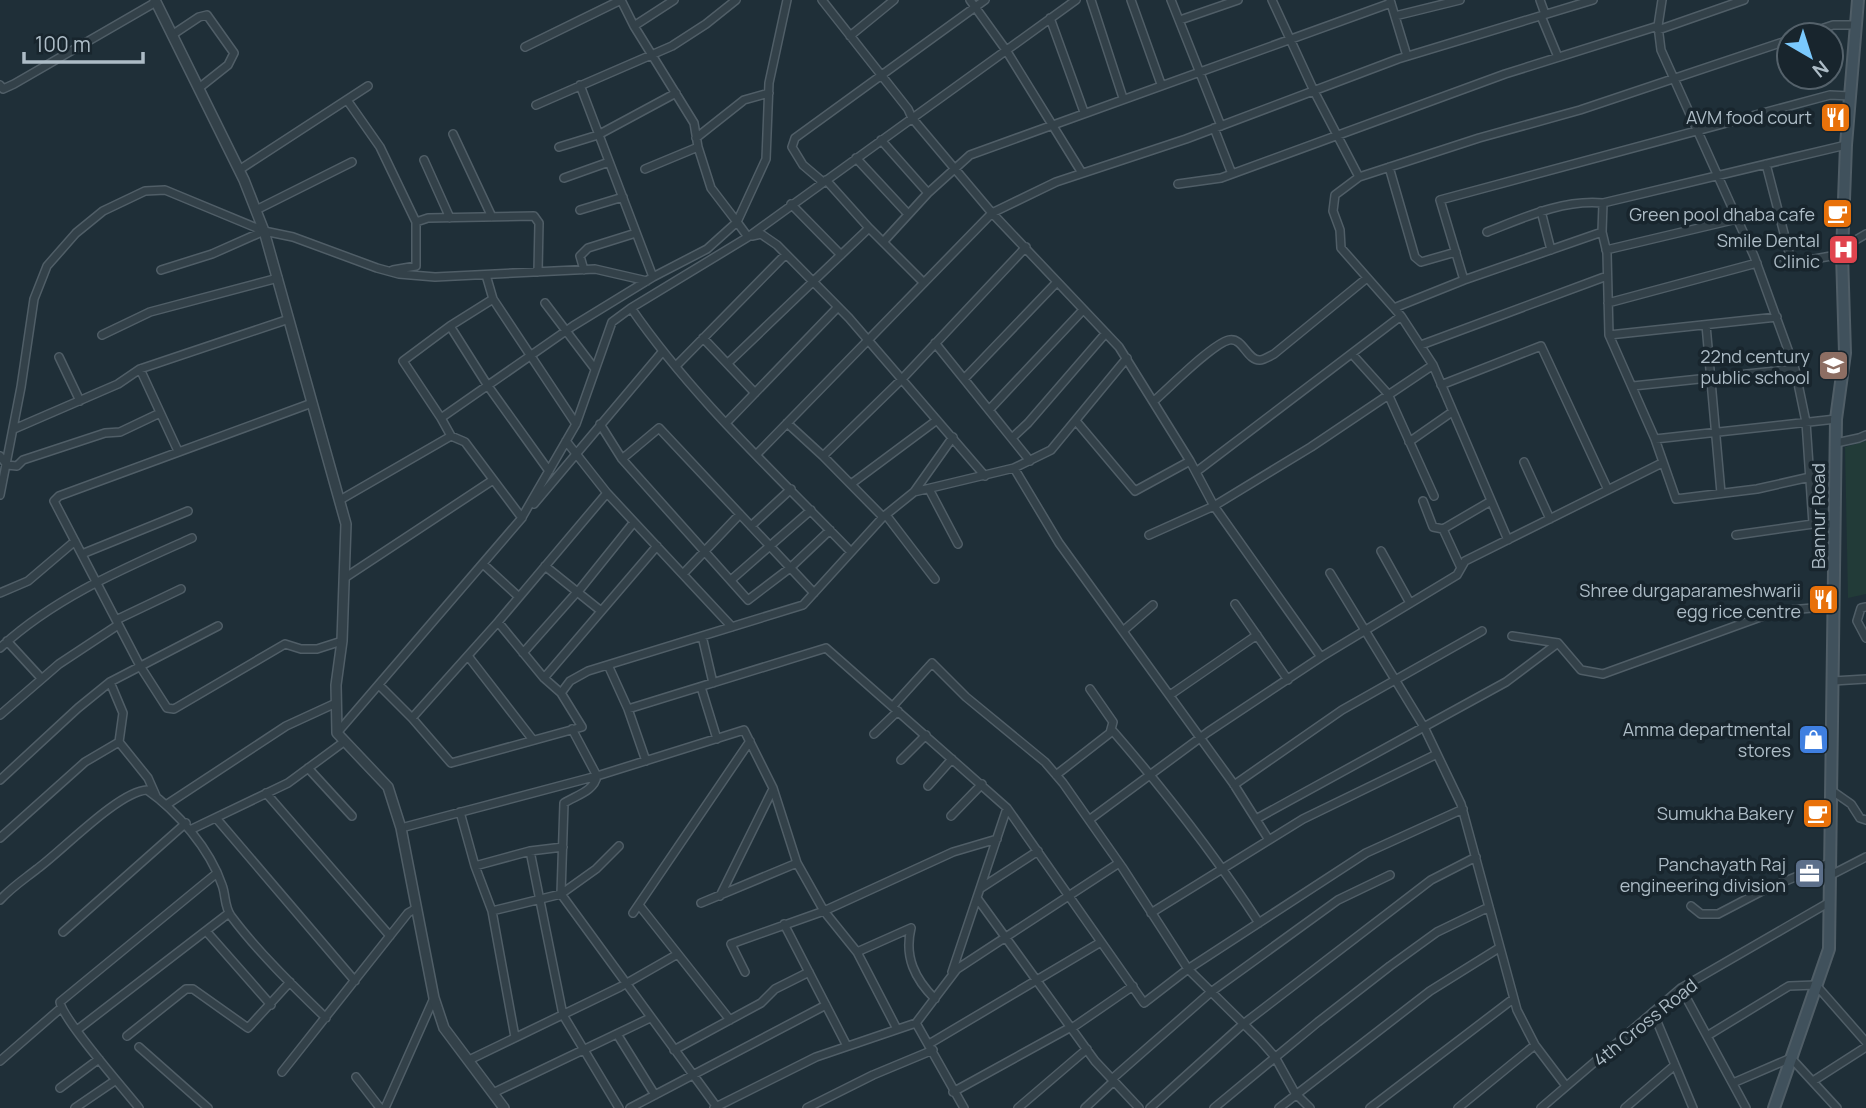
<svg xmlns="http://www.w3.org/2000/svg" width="1866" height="1108" font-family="Manrope,sans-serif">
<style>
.green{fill:#223b38}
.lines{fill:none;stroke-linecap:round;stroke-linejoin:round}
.minor-casing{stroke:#505e67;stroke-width:10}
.tertiary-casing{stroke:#505e67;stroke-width:12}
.secondary-casing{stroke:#505e67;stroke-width:14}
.minor{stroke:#334149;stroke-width:7}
.tertiary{stroke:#334149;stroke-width:9}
.secondary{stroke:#40515c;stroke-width:10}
.labels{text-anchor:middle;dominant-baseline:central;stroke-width:7;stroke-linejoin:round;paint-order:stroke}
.poi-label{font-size:18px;fill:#adbcc6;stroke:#18252d;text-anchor:end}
.street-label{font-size:18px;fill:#adbcc6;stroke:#18252d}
</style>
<rect width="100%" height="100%" fill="#1f2f38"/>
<!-- green -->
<path class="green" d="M 1866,441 L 1866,594 L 1848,598 L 1845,447 Z"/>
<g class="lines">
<defs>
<path id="minor" d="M 822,0 L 908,109 L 912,118 L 992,213 L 1119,347 L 1190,461 L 1214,506 L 1321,657
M 970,0 L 1006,50 L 1082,173
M 1091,0 L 1123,98
M 1131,0 L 1161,84
M 1171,0 L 1221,126
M 1272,0 L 1314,91 L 1359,177
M 1390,0 L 1407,56
M 1540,0 L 1545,14
M 1662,0 L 1658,26 L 1661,50 L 1754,256 L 1795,369 L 1806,422 L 1813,524 L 1835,524
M 1395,16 L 1460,0
M 1541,16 L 1558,57
M 1050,18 L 1084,112
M 1180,20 L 1238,0
M 634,26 L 674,0
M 1658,30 L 1744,0
M 172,35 L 199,17 L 207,15 L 234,53 L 228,65 L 199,88
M 1803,35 L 1833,25 L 1856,25
M 850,36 L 894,0
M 525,47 L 621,0
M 0,85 L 3,89 L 14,84 L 156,2
M 580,85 L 653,277
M 347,100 L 380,147 L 416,222 L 416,266 L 393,270
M 536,105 L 672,46 L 706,24 L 736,0
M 1214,128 L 1232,174
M 453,134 L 492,217
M 696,138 L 744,100 L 769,93
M 881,140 L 928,193
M 559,147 L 598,135 L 676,93
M 856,158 L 908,214
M 424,160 L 450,218
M 1766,164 L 1792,264
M 1389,167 L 1415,257 L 1421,262 L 1456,252
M 645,169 L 698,147
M 239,170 L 368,86
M 564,178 L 609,162
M 826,180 L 869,228 L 923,282
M 823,182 L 803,165 L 792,147 L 795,138 L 985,0
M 1178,184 L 1221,178 L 1505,74 L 1658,26
M 1603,203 L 1602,232 L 1607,253 L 1609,335 L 1655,439 L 1676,499 L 1757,489 L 1810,477
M 791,204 L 841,255
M 256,210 L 352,162
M 580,210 L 623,197
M 1541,211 L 1551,250
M 416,222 L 428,218 L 534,216 L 539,223 L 538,272
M 1487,232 C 1523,218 1563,199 1603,203 L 1846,145
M 752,236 L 761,234 L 777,245 L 849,318 L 985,476
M 748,237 L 737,222 L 766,159 L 769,83 L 787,0
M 884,241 L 928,193 L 970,155 L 1391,3
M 1842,248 L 1866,234
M 1606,250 L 1737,219
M 1781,265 L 1842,254
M 161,270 L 212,254 L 264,231
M 584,270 L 580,256 L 588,248 L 636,233
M 486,275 L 493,299 L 576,424
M 1464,280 L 1440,200 L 1830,95 L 1850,96
M 493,299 L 450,326 L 403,361 L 441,418 L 451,436 L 465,442 L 522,518
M 545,303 L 595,369
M 1608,303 L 1757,263
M 631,308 C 693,398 776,474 851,552
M 1394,308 L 1464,280 L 1602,232
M 1706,325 L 1721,493
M 450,326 L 488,386 L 549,471
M 102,335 L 150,312 L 278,278
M 1609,335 L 1777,317
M 703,338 L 755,393
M 935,343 L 1030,461
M 1421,345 L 1607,276
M 1352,354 L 1388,394 L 1434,496
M 59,357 L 80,401
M 728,363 L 869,228
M 676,366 L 786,254
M 140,369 L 178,451
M 964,379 L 1057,282
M 1441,385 L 1541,346 L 1608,490
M 1633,386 L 1795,369
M 1154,401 C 1169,388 1212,344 1229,340 C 1243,337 1247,361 1260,360 C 1264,360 1270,356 1274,354 L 1367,278
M 312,403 L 59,496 L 54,501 L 140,666 L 167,708 L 174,709 L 285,644 L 301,649 L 317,649 L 342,641
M 989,410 L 1083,310
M 441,418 L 573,326 L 653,277 L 707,249 L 737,222 L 711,188 L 698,147 L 694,123 L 634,26 L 621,0
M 1076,421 L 1135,491 L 1190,461
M 726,423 L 838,307
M 787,423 L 823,456 L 883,517
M 600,424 L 622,459 L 748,600 L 790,568 L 830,530
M 14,429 L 118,384 L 140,369 L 289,319
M 1012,438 L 1028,423 L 1105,334
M 1655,439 L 1836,419
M 566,441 L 607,493 L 732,627
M 1409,442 L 1452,412
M 1836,443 L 1859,438 L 1866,435
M 757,454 L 992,213 L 1056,182 L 1186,139 L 1398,59 L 1593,0
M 0,456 L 7,465 L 17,466 L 23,460 L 105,433 L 120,432 L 160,413
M 823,456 L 902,379 L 1026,247
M 622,459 L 659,428 L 814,593
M 1524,462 L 1550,519
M 1014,468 L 1059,543 L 1233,783 L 1269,840
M 1196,472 L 1401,316
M 851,484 L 937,420
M 929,489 L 958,544
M 914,492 L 1014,468 L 1051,450 L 1127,358
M 0,495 L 21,387 L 34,299 L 47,266 L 76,233 L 103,211 L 145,191 L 165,190 L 264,231 L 293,237 L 377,268 L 399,274 L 435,277 L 595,269 L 647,281
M 340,500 L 451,436
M 1423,501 L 1433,527 L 1443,529 L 1491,501
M 534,504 L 663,351
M 886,515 L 935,579
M 751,526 L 791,489
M 1443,529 L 1461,568
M 1149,535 L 1214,506 L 1311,447 L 1433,365
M 1736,535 L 1813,524
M 1508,540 L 1433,365 L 1401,316 L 1341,248 L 1340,230 L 1333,211 L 1335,195 L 1359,177 L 1479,138 L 1580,110 L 1789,40
M 1381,551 L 1410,603
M 82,554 L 188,511
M 483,564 L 519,597
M 545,566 L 601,611
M 1330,573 L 1424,727 L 1461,804 L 1517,1010 L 1535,1045 L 1566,1086
M 683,574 L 740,514
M 346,577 L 493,480
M 731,580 L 811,510
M 0,593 L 28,581 L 75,541
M 577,593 L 634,522
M 1235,604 L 1288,680
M 1866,607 L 1861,608 L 1857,621 L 1866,638
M 116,620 L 181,589
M 1123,631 L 1153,605
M 702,636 L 713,683
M 1512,636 L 1558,643 L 1581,670 L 1603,674 L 1777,611 L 1835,606
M 7,641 L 41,678
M 0,648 C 55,597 125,568 192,538
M 523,653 L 577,592
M 468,656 L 533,740
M 608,665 L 628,709 L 646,761
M 544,678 L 657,546
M 1833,681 L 1866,679
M 110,682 L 123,713 L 119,742 L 148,778 L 156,796
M 379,685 L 412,718 L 451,763 L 582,727 L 561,693 L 544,678 L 498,622
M 701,687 L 717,739
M 561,693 L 570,681 L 588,671 L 803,605 L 883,517 L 914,492 L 953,437
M 1170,695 L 1257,635
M 893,706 L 932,663 L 966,697 L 1045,762 L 1063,783 L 1122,867 L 1188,969 L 1260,1040 L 1275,1057 L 1295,1093 L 1310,1108
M 628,709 L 826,648 L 1007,808 L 1144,1003 L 1188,969 L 1366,853 L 1463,809
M 0,715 L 59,664 L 118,625
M 412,718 L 498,622 L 607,493
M 572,729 L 597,776 C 594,791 577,795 564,803 L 561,894 L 716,1106
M 1112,730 C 1165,791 1215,855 1259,923
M 337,733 L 521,519 L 576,424 L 612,322 L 631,308 L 748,237 L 1076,0
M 874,734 L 898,711
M 901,760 L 926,735
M 308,768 L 352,816
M 1056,775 L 1110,733 L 1113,722 L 1090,689
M 0,780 L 78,708 L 110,682 L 218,626
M 1234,785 L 1342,710 L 1482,631
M 928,786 L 952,759
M 1831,790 L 1851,804 L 1860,818 L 1866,820
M 266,793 L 390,936
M 166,805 L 286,726 L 336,703
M 460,812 L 475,866 L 492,911 L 515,1037
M 951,816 L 982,784
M 216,818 L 355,981
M 1256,819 L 1506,682 L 1558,643
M 1089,820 L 1208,732 L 1321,657 L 1457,575 L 1465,561 L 1662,463
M 401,828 L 597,776 L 744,730 L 773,788 L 797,863 L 824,911 L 857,952 L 897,1029
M 190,830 L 288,783 L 345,741
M 0,838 L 85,762 L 119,742
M 530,851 L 563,1015 L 619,1108
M 475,866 L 530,851 L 563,847
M 1829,876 L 1866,857
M 981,888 L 1038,851
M 720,896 L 773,789
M 977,898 L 1095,1061 L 1139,1108
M 0,900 C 12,887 23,880 37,869 C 62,851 119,791 147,790 C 177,811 210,849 222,885 C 226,895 224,906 231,916 C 257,951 294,987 326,1018
M 701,903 L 797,863
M 639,905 L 730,1020
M 1691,906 L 1701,914 L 1718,914 L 1764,890 L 1829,863
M 492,911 L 561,894 L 596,869 L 619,846
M 633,913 L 750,741
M 1151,913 L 1303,819 L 1437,754
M 784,924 L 847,1046
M 911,928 C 904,957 915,979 935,999
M 206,931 L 271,1005
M 63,932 L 186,823
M 857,952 L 911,928
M 745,972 L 731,944 L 824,911 L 953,852 L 997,839
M 952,972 L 1007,808
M 1681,988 L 1746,1108
M 1653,1012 L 1693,1108
M 916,1023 L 957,969 L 1119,863
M 1072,1028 L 1133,986
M 77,1030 L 229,913
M 617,1034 L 655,1095
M 127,1036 L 186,989 L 193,989 L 248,1028 L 290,982
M 1707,1036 L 1789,986 L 1816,985 L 1866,1042
M 929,1044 L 1101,942
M 139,1047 L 208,1108
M 674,1050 L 761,1003 L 775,989 L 809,972
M 469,1060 L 620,987 L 676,955
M 0,1061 L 61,1008
M 282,1072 L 408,913 L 415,909
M 356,1077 L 380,1108
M 1112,1079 L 1211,992 L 1338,900 L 1390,875
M 1813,1081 L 1866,1047
M 1733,1083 L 1791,1058 L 1837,1108
M 60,1088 L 99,1059
M 953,1092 L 1071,1027
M 493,1093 L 650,1018
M 75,1108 L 116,1080
M 139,1108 C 125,1090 62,1019 60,1002 L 217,873
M 385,1108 L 434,998
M 630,1108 L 826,1005
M 714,1108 L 816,1057 L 916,1023 L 964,1108
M 807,1108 L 873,1075 L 933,1050
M 1018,1108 L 1087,1049
M 1085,1108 L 1114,1081
M 1150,1108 L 1242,1025 L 1431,880 L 1476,857
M 1214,1108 L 1318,1022 L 1390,966 L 1437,932 L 1489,907
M 1279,1108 L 1430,991 L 1499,948
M 1370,1108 L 1513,999
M 1458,1108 L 1535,1045
M 1541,1108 L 1681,988 L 1828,903
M 1625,1108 L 1675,1065"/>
<path id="tertiary" d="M 155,0 L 244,180 L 264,231 L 346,524 L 342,641 L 336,685 L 337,733 L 388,787 L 401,828 L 434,998 L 444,1028 L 504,1108"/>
<path id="secondary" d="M 1774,1108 L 1829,949 L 1836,419 L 1845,353 L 1842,254 L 1846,145 L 1858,0"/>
</defs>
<!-- minor casing -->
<use href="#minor" class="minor-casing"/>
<!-- tertiary casing -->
<use href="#tertiary" class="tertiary-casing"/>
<!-- secondary casing -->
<use href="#secondary" class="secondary-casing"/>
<!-- minor -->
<use href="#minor" class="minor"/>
<!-- tertiary -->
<use href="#tertiary" class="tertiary"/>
<!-- secondary -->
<use href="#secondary" class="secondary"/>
</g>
<!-- icons -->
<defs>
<symbol id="restaurant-square" viewBox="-11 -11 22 22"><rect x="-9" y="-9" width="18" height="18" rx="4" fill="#e8710a" stroke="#18252d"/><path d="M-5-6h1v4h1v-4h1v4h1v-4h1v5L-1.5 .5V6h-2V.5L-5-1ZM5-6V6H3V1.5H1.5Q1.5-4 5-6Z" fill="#fff"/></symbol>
<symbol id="cafe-square" viewBox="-11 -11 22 22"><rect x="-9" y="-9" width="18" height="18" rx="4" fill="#e8710a" stroke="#18252d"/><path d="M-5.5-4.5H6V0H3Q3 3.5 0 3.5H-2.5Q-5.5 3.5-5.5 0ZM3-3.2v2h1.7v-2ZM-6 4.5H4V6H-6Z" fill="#fff"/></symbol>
<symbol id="hospital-square" viewBox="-11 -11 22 22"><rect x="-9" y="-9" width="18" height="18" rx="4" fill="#e0444e" stroke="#18252d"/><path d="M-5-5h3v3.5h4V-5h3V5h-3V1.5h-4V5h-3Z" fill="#fff"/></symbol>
<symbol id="school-square" viewBox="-11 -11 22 22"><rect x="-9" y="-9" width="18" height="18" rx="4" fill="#8d6e63" stroke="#18252d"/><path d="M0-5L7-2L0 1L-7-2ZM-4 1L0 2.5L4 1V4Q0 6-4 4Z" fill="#fff"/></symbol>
<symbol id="shop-square" viewBox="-11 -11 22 22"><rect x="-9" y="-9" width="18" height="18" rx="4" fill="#3f7fe0" stroke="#18252d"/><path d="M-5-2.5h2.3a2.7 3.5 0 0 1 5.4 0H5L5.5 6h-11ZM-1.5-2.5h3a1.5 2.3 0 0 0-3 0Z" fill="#fff"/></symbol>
<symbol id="office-square" viewBox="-11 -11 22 22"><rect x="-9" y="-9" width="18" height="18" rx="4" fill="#5c6f8a" stroke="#18252d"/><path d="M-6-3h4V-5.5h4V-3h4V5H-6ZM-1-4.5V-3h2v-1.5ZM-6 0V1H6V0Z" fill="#fff"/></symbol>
</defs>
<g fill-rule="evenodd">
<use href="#restaurant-square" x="1818" y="100" width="35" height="35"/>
<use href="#cafe-square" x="1820" y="196" width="35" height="35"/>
<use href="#hospital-square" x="1826" y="232" width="35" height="35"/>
<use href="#school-square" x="1816" y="348" width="35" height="35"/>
<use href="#restaurant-square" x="1806" y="582" width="35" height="35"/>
<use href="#shop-square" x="1796" y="722" width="35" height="35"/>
<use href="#cafe-square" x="1800" y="796" width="35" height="35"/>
<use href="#office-square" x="1792" y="856" width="35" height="35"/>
</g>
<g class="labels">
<!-- poi labels -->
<g class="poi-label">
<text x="1812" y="117">AVM food court</text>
<text x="1815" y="214">Green pool dhaba cafe</text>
<text x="1820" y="240">Smile Dental<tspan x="1820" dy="21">Clinic</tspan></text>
<text x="1810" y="356">22nd century<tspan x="1810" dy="21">public school</tspan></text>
<text x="1801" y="590">Shree durgaparameshwarii<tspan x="1801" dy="21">egg rice centre</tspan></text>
<text x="1791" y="729">Amma departmental<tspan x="1791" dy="21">stores</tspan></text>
<text x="1794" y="813">Sumukha Bakery</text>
<text x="1786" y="864">Panchayath Raj<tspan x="1786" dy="21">engineering division</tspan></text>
</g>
<!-- street labels -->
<g class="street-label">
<text transform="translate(1818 516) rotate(-90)">Bannur Road</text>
<text transform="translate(1645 1022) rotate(-39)">4th Cross Road</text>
</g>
</g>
<!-- north arrow -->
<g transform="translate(1810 56) rotate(141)"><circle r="33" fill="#18252d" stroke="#54616a" stroke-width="2"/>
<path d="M0-5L12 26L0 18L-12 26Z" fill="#7ac9fd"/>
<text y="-10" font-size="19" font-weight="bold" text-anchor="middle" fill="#adbcc6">N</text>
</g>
<!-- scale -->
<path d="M24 52v10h119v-10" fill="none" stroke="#adbcc6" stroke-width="3.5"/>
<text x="35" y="52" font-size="21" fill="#adbcc6" stroke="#18252d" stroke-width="5" paint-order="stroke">100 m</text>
</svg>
